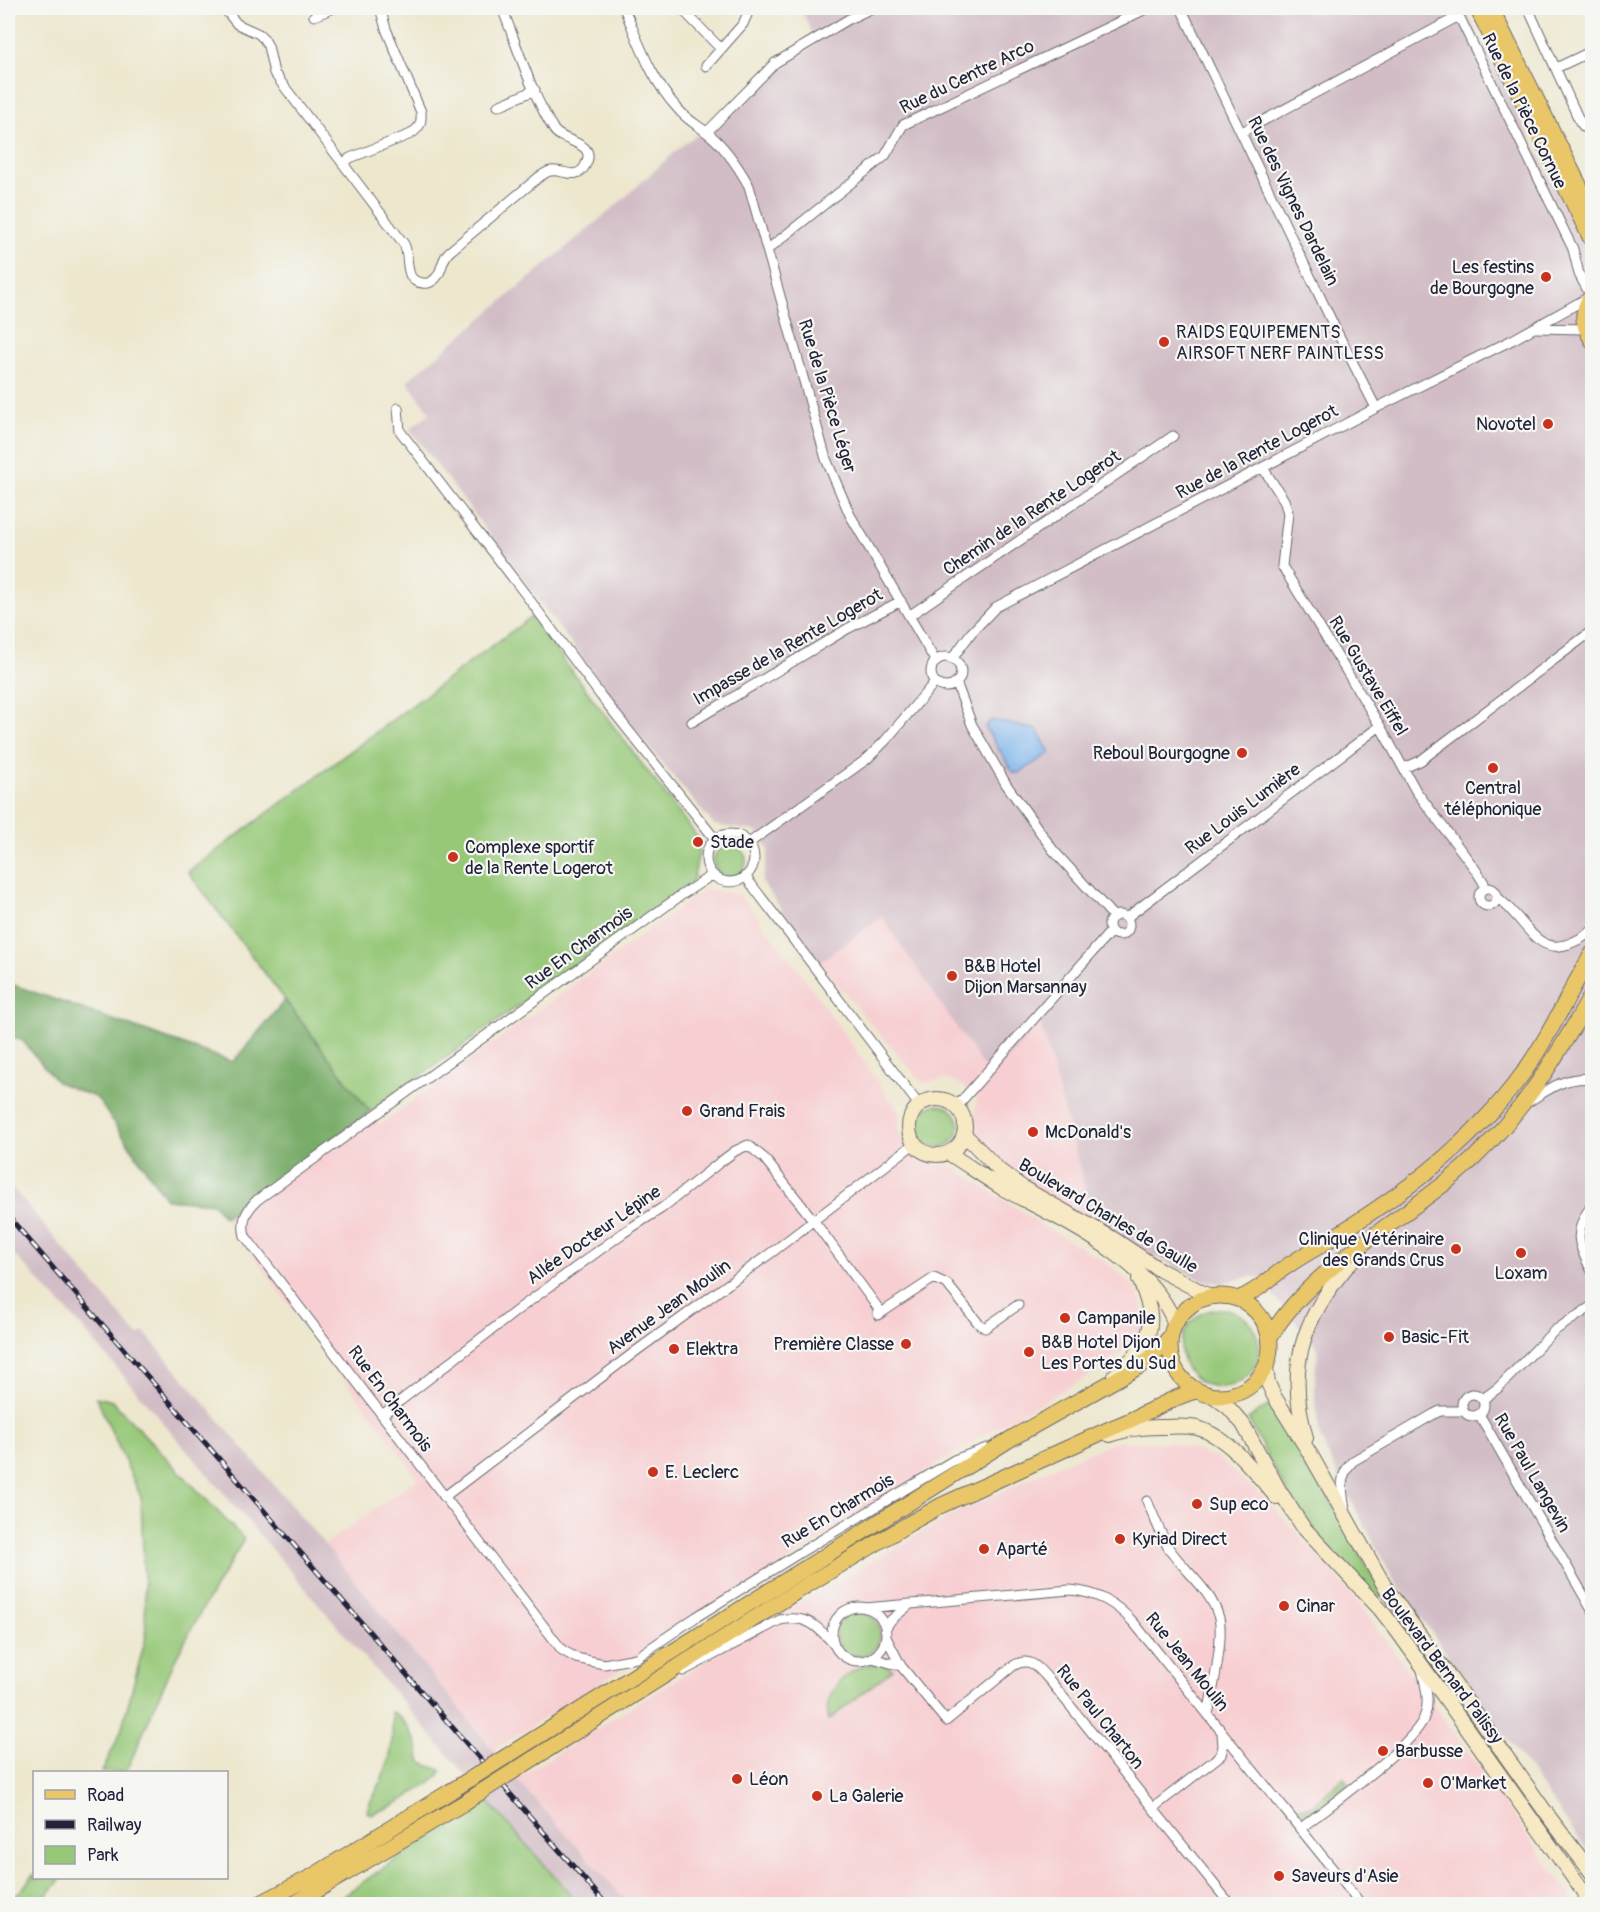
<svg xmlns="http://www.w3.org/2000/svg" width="1600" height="1912" font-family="Pangolin,sans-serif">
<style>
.built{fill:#f7cfd2}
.industrial{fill:#d2bdc6}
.green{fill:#96c878;stroke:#5c755a;stroke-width:1.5}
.forest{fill:#78ac68;stroke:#4d6752;stroke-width:1.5}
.water{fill:#7db4ed;stroke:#506b94;stroke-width:1.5}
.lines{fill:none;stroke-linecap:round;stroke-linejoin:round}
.street-casing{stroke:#69676e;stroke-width:11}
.secondary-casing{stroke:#69676e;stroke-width:16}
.primary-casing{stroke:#69676e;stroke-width:17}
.street{stroke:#fff;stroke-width:9}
.secondary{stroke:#f6e9c3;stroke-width:14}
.primary{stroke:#e9c769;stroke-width:15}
.rail-casing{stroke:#22223b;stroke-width:5}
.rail{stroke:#f6f6f2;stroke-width:3;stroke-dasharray:9;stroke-linecap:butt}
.primary-bridge-casing{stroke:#69676e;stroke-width:17;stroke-linecap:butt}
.primary-bridge{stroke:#e9c769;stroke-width:15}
.poi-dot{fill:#c8321e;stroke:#f6f6f2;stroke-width:2}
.labels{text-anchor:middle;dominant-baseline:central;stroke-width:4.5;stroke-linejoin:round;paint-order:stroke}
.street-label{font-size:18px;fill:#22223b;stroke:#f6f6f2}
.poi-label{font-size:18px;fill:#22223b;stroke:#f6f6f2;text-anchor:start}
</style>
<rect width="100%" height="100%" fill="#f6f6f2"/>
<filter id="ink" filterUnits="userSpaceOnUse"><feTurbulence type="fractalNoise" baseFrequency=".0167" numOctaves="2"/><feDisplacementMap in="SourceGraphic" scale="12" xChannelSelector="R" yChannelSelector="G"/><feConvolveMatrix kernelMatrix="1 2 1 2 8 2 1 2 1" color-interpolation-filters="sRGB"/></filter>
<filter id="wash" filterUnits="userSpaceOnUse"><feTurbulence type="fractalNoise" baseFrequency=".008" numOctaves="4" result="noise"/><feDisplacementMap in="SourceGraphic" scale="24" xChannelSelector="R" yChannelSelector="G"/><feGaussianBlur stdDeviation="1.35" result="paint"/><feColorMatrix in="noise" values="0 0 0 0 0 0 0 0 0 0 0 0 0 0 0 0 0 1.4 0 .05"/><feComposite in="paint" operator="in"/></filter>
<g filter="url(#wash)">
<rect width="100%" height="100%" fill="#ede7ce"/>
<!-- built -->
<path class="built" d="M 705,889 L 740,895 L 800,972 L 898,1110 L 900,1117 L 898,1132 L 919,1161 L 947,1165 L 960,1171 L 1041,1225 L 1100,1258 L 1118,1272 L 1135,1288 L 1140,1300 L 1145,1319 L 1141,1333 L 1133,1344 L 1088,1376 L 978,1438 L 591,1689 L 493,1750 L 325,1545 L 418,1478 L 224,1217 L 370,1112 L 380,1125 Z
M 882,916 L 991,1078 L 1040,1021 L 1087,1195 L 1117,1236 L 1035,1188 L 1002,1162 L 983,1144 L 977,1133 L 975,1115 L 977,1097 L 958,1083 L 945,1079 L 923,1083 L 871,1024 L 819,962 Z
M 1119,1441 L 1169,1442 L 1217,1458 L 1263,1497 L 1317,1554 L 1358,1602 L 1489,1780 L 1569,1894 L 1574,1904 L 629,1904 L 516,1779 L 794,1606 L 951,1515 L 1070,1460 Z"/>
<!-- industrial -->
<path class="industrial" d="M 800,8 L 1465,8 L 1592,261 L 1592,1857 L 1392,1577 L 1338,1476 L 1320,1437 L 1315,1402 L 1315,1374 L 1318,1348 L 1257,1277 L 1246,1277 L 1220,1284 L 1197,1278 L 1117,1236 L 1087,1195 L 1040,1022 L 991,1078 L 882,917 L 819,962 L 762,882 L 769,850 L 755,831 L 714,825 L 651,750 L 410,429 L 430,413 L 407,381 L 613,208 L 686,142 L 745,104 L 782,70 L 815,45 L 809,26 Z
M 8,1183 L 138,1336 L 144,1332 L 325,1545 L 498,1756 L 466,1776 L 72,1316 L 8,1248 Z
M 516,1779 L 622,1896 L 629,1904 L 579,1904 L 485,1798 Z"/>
<!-- green -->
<path class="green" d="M 531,617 L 701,842 L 693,881 L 370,1112 L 188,872 Z
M714 861a16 16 0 1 1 32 0a16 16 0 1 1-32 0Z
M917 1126a21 21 0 1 1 42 0a21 21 0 1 1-42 0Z
M1181 1348a39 39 0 1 1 78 0a39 39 0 1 1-78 0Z
M 96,1397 L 112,1401 L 244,1539 L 200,1613 L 174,1662 L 126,1772 L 102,1772 L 121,1731 L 146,1637 L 141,1497 Z
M 1272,1403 L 1315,1473 L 1383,1595 L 1379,1599 C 1350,1569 1318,1540 1295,1505 C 1278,1478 1263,1448 1248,1419 Z
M836 1634a22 22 0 1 1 44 0a22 22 0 1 1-44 0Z
M 872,1664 L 883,1664 L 893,1669 L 829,1720 C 821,1692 847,1669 872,1664 Z
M 391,1712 C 406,1720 414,1734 419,1751 C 420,1754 419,1757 420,1760 C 423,1767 436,1766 441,1771 C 437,1781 428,1784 419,1790 C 399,1802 394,1807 371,1814 L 367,1812 C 368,1803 373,1798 377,1790 C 391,1760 395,1746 391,1712 Z
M 1344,1778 L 1348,1783 C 1339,1790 1311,1817 1299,1813 C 1290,1810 1285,1800 1279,1793 L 1282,1791 L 1297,1808 L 1310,1807 Z
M 485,1798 L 579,1904 L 350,1904 L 343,1896 Z
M 34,1874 L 34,1878 L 62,1878 L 39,1904 L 8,1904 L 8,1901 L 20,1892 Z"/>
<!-- forest -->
<path class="forest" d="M 8,983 L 233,1062 L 285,1000 L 370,1112 L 224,1217 L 213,1203 L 166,1199 L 97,1098 L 57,1082 L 22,1040 L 8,1038 Z"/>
<!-- water -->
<path class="water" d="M 991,720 L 1037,730 L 1050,753 L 1019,773 L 1013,772 L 985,727 Z"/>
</g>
<g filter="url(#ink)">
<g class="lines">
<defs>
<path id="street" d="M 224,8 L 237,24 L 259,34 L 264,39 L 268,46 L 274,73 L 404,244 C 411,257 402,282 423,283 C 428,284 433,281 436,278 C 443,270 441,260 449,252 L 539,177 C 543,175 547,171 551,171 C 563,169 576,181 585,166 C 599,141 562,143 554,130 C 531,93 518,48 502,8
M 624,8 C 639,43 651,80 678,109 C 686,119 696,124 706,132 C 723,144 739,168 749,186 L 826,459 L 850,515 L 936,662
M 681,8 L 721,49 L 743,24 L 747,15
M 1181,8 L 1335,328 L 1376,408
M 1528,8 L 1580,122 L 1584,127 L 1592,131
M 314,16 L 334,8
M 706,66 L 721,49
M 1556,68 L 1592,51
M 498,106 L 535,90
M 707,132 L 775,63 L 849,19 L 872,8
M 1242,132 L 1459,16
M 343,164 L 350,158 L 411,134 C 420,127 422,123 421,112 L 386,29 L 380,8
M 767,250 L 885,156 L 903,125 L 1148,8
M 1536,328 L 1585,329
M 398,408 L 400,431 L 529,599 L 601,696 L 715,839
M 1263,468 L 1284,500 L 1288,513 L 1282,566 L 1380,726 L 1416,791 L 1475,869 L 1484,883 L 1484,889
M 909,616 L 1173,436
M931 672a15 15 0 1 1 30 0a15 15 0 1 1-30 0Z
M 952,659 L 971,633 L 996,607 L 1376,408 L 1514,339 L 1591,296 L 1579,274 L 1573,249 L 1455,8
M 956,682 L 972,725 L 1006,784 L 1053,850 L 1114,917
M 692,722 L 847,629 L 901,601
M 1404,768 L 1420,761 L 1592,631
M706 858a24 24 0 1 1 48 0a24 24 0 1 1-48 0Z
M 749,843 L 867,759 L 885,741 L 935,682
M 712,875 L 680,896 L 257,1200 C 246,1211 241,1220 245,1236 L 562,1650 L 576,1658 L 604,1664 L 636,1658 L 696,1617 L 801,1552 L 954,1460 L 987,1448
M 745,876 L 919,1105
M1479 897a9 9 0 1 1 18 0a9 9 0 1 1-18 0Z
M 1497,897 C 1533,925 1538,970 1592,931
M1109 925a10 10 0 1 1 20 0a10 10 0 1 1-20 0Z
M 1126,918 L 1380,726
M 1530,1101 C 1550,1088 1567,1076 1592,1079
M 957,1106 L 1111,931
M 1592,1205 C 1573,1231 1577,1244 1592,1271
M1462 1405a11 11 0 1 1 22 0a11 11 0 1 1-22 0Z
M 1483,1399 L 1498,1388 L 1554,1331 L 1592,1306
M 1479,1414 L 1592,1610
M 382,1415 L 520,1308 L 623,1233 L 662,1208 L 719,1163 L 735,1151 L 748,1145 L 764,1158 L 814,1221 L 878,1308 L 878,1315 L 934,1278 L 947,1284 L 979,1324 L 985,1328 L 1018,1305
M 444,1497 L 636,1351 L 775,1250 L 914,1144
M 1147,1501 C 1154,1516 1160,1533 1168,1547 C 1184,1571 1211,1589 1219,1618 C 1224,1639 1212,1692 1208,1715
M 1345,1509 C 1342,1490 1338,1476 1353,1461 L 1434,1414 L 1440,1411 L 1464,1411
M832 1634a27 27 0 1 1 54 0a27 27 0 1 1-54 0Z
M 865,1608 L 1070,1590 C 1097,1592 1116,1603 1134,1623 L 1361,1904
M 885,1629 L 891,1620 L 909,1605
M 886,1637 L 901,1666 L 946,1721 L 1013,1666 C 1031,1655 1039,1669 1051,1682 L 1230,1904
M 872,1658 L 901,1666
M 683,1671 L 780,1620 C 807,1615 816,1625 834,1644
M 1153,1808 L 1221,1755 L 1223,1746 L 1222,1733
M 1300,1829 C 1327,1807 1417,1744 1425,1715 C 1430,1701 1425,1684 1422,1670"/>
<path id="secondary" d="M909 1127a28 28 0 1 1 56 0a28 28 0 1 1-56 0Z
M 965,1135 L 1000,1171 L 1023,1188 L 1112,1238 L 1160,1270 L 1211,1297
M 948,1153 C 966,1164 984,1177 1002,1188 C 1059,1219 1151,1259 1175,1324
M 1266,1368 L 1268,1383 L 1274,1396 L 1312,1457 L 1384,1585 L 1552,1821 L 1592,1873
M 1114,1376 C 1152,1342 1160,1327 1139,1279
M 1215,1397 L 1229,1408 L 1243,1424 L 1279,1490 L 1303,1527 L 1380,1609 L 1398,1632 L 1592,1904
M 1110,1435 C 1126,1429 1143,1427 1160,1427 C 1172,1427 1185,1425 1197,1428 C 1228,1436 1256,1473 1276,1497
M 1306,1438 C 1283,1358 1308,1310 1360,1251"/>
<path id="primary" d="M 1477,8 L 1592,241
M 1491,8 L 1592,211
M 1592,294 C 1581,312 1581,322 1592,340
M1170 1346a50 50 0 1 1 100 0a50 50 0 1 1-100 0Z
M 1238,1299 C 1256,1292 1268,1280 1283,1269 C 1294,1261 1306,1254 1318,1247 C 1399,1196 1466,1151 1524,1072 C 1551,1035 1568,993 1592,954
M 1270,1337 C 1310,1269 1395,1225 1455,1175 C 1515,1125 1555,1061 1592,994
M 507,1756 L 1012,1438 L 1140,1366 L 1153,1356 L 1170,1337
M 517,1769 L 807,1585 L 910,1523 L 942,1505 L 1114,1427 C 1142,1417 1167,1399 1195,1391
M 259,1904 L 313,1876 L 451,1791
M 294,1904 L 462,1804"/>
</defs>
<!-- street casing -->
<use href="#street" class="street-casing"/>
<!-- secondary casing -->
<use href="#secondary" class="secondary-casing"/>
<!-- primary casing -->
<use href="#primary" class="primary-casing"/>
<!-- street -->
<use href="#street" class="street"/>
<!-- secondary -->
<use href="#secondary" class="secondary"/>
<!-- primary -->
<use href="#primary" class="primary"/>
<defs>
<path id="rail" d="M 8,1216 L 606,1904"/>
</defs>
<!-- rail casing -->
<use href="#rail" class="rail-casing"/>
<!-- rail -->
<use href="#rail" class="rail"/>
<defs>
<path id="primary-bridge" d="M 451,1791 L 507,1756
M 462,1804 L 517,1769"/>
</defs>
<!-- primary-bridge casing -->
<use href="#primary-bridge" class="primary-bridge-casing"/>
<!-- primary-bridge -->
<use href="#primary-bridge" class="primary-bridge"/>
</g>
</g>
<!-- markers -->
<g class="poi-dot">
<circle cx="1546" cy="277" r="6"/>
<circle cx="1164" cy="342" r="6"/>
<circle cx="1548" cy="424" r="6"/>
<circle cx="1242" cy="753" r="6"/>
<circle cx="1493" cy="768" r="6"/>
<circle cx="698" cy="842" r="6"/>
<circle cx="453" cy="857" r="6"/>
<circle cx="952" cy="976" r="6"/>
<circle cx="687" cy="1111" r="6"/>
<circle cx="1033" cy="1132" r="6"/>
<circle cx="1456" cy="1249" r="6"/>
<circle cx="1521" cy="1253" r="6"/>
<circle cx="1065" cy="1318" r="6"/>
<circle cx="1389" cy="1337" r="6"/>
<circle cx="906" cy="1344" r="6"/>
<circle cx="674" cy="1349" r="6"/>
<circle cx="1029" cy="1352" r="6"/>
<circle cx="653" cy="1472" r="6"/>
<circle cx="1197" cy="1504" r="6"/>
<circle cx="1120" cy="1539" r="6"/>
<circle cx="984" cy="1549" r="6"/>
<circle cx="1284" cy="1606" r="6"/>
<circle cx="1383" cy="1751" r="6"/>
<circle cx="737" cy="1779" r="6"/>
<circle cx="1428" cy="1783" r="6"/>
<circle cx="817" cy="1796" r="6"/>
<circle cx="1279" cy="1876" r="6"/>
</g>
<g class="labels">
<!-- street labels -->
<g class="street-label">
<text transform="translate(967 77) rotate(-26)">Rue du Centre Arco</text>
<text transform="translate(1524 111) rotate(64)">Rue de la Pièce Cornue</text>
<text transform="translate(1293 201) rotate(64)">Rue des Vignes Dardelain</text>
<text transform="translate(827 396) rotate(73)">Rue de la Pièce Léger</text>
<text transform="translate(1257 452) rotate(-28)">Rue de la Rente Logerot</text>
<text transform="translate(1032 513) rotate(-34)">Chemin de la Rente Logerot</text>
<text transform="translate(788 647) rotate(-30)">Impasse de la Rente Logerot</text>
<text transform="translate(1368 676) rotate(59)">Rue Gustave Eiffel</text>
<text transform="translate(1243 809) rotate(-37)">Rue Louis Lumière</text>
<text transform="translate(579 948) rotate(-36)">Rue En Charmois</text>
<text transform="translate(1108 1216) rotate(31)">Boulevard Charles de Gaulle</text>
<text transform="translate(594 1235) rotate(-35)">Allée Docteur Lépine</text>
<text transform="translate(669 1307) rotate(-36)">Avenue Jean Moulin</text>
<text transform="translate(390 1399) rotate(53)">Rue En Charmois</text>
<text transform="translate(1532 1473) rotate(60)">Rue Paul Langevin</text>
<text transform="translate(838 1511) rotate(-31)">Rue En Charmois</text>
<text transform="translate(1187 1662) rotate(51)">Rue Jean Moulin</text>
<text transform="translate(1442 1666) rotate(53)">Boulevard Bernard Palissy</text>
<text transform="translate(1100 1717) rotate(51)">Rue Paul Charton</text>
</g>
<!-- poi labels -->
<g class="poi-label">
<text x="1534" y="267" text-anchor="end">Les festins<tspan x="1534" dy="21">de Bourgogne</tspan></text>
<text x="1176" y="332">RAIDS EQUIPEMENTS<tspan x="1176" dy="21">AIRSOFT NERF PAINTLESS</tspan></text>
<text x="1536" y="424" text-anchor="end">Novotel</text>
<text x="1230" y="753" text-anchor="end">Reboul Bourgogne</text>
<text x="1493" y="788" text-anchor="middle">Central<tspan x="1493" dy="21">téléphonique</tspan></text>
<text x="710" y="842">Stade</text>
<text x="465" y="847">Complexe sportif<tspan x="465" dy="21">de la Rente Logerot</tspan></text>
<text x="964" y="966">B&amp;B Hotel<tspan x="964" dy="21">Dijon Marsannay</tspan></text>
<text x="699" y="1111">Grand Frais</text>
<text x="1045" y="1132">McDonald's</text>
<text x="1444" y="1239" text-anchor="end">Clinique Vétérinaire<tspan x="1444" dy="21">des Grands Crus</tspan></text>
<text x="1521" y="1273" text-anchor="middle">Loxam</text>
<text x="1077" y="1318">Campanile</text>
<text x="1401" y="1337">Basic-Fit</text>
<text x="1041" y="1342">B&amp;B Hotel Dijon<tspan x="1041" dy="21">Les Portes du Sud</tspan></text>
<text x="894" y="1344" text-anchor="end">Première Classe</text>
<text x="686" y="1349">Elektra</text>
<text x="665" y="1472">E. Leclerc</text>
<text x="1209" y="1504">Sup eco</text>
<text x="1132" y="1539">Kyriad Direct</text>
<text x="996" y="1549">Aparté</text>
<text x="1296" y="1606">Cinar</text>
<text x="1395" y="1751">Barbusse</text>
<text x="749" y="1779">Léon</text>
<text x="1440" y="1783">O'Market</text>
<text x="829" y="1796">La Galerie</text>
<text x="1291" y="1876">Saveurs d'Asie</text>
</g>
</g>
<!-- margin -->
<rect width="1600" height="1912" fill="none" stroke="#f6f6f2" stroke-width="30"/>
<!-- legend -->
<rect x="33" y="1771" width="195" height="108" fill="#f6f6f2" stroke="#a1a1a9" stroke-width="1.5"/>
<rect x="45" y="1790" width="30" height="9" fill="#e9c769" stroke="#a1a1a9" stroke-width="1.5"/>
<text x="87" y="1801" font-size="18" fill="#22223b">Road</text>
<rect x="45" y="1820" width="30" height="9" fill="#22223b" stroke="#a1a1a9" stroke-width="1.5"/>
<text x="87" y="1831" font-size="18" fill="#22223b">Railway</text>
<rect x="45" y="1846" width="30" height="18" fill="#96c878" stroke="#a1a1a9" stroke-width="1.5"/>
<text x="87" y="1861" font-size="18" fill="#22223b">Park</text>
</svg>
